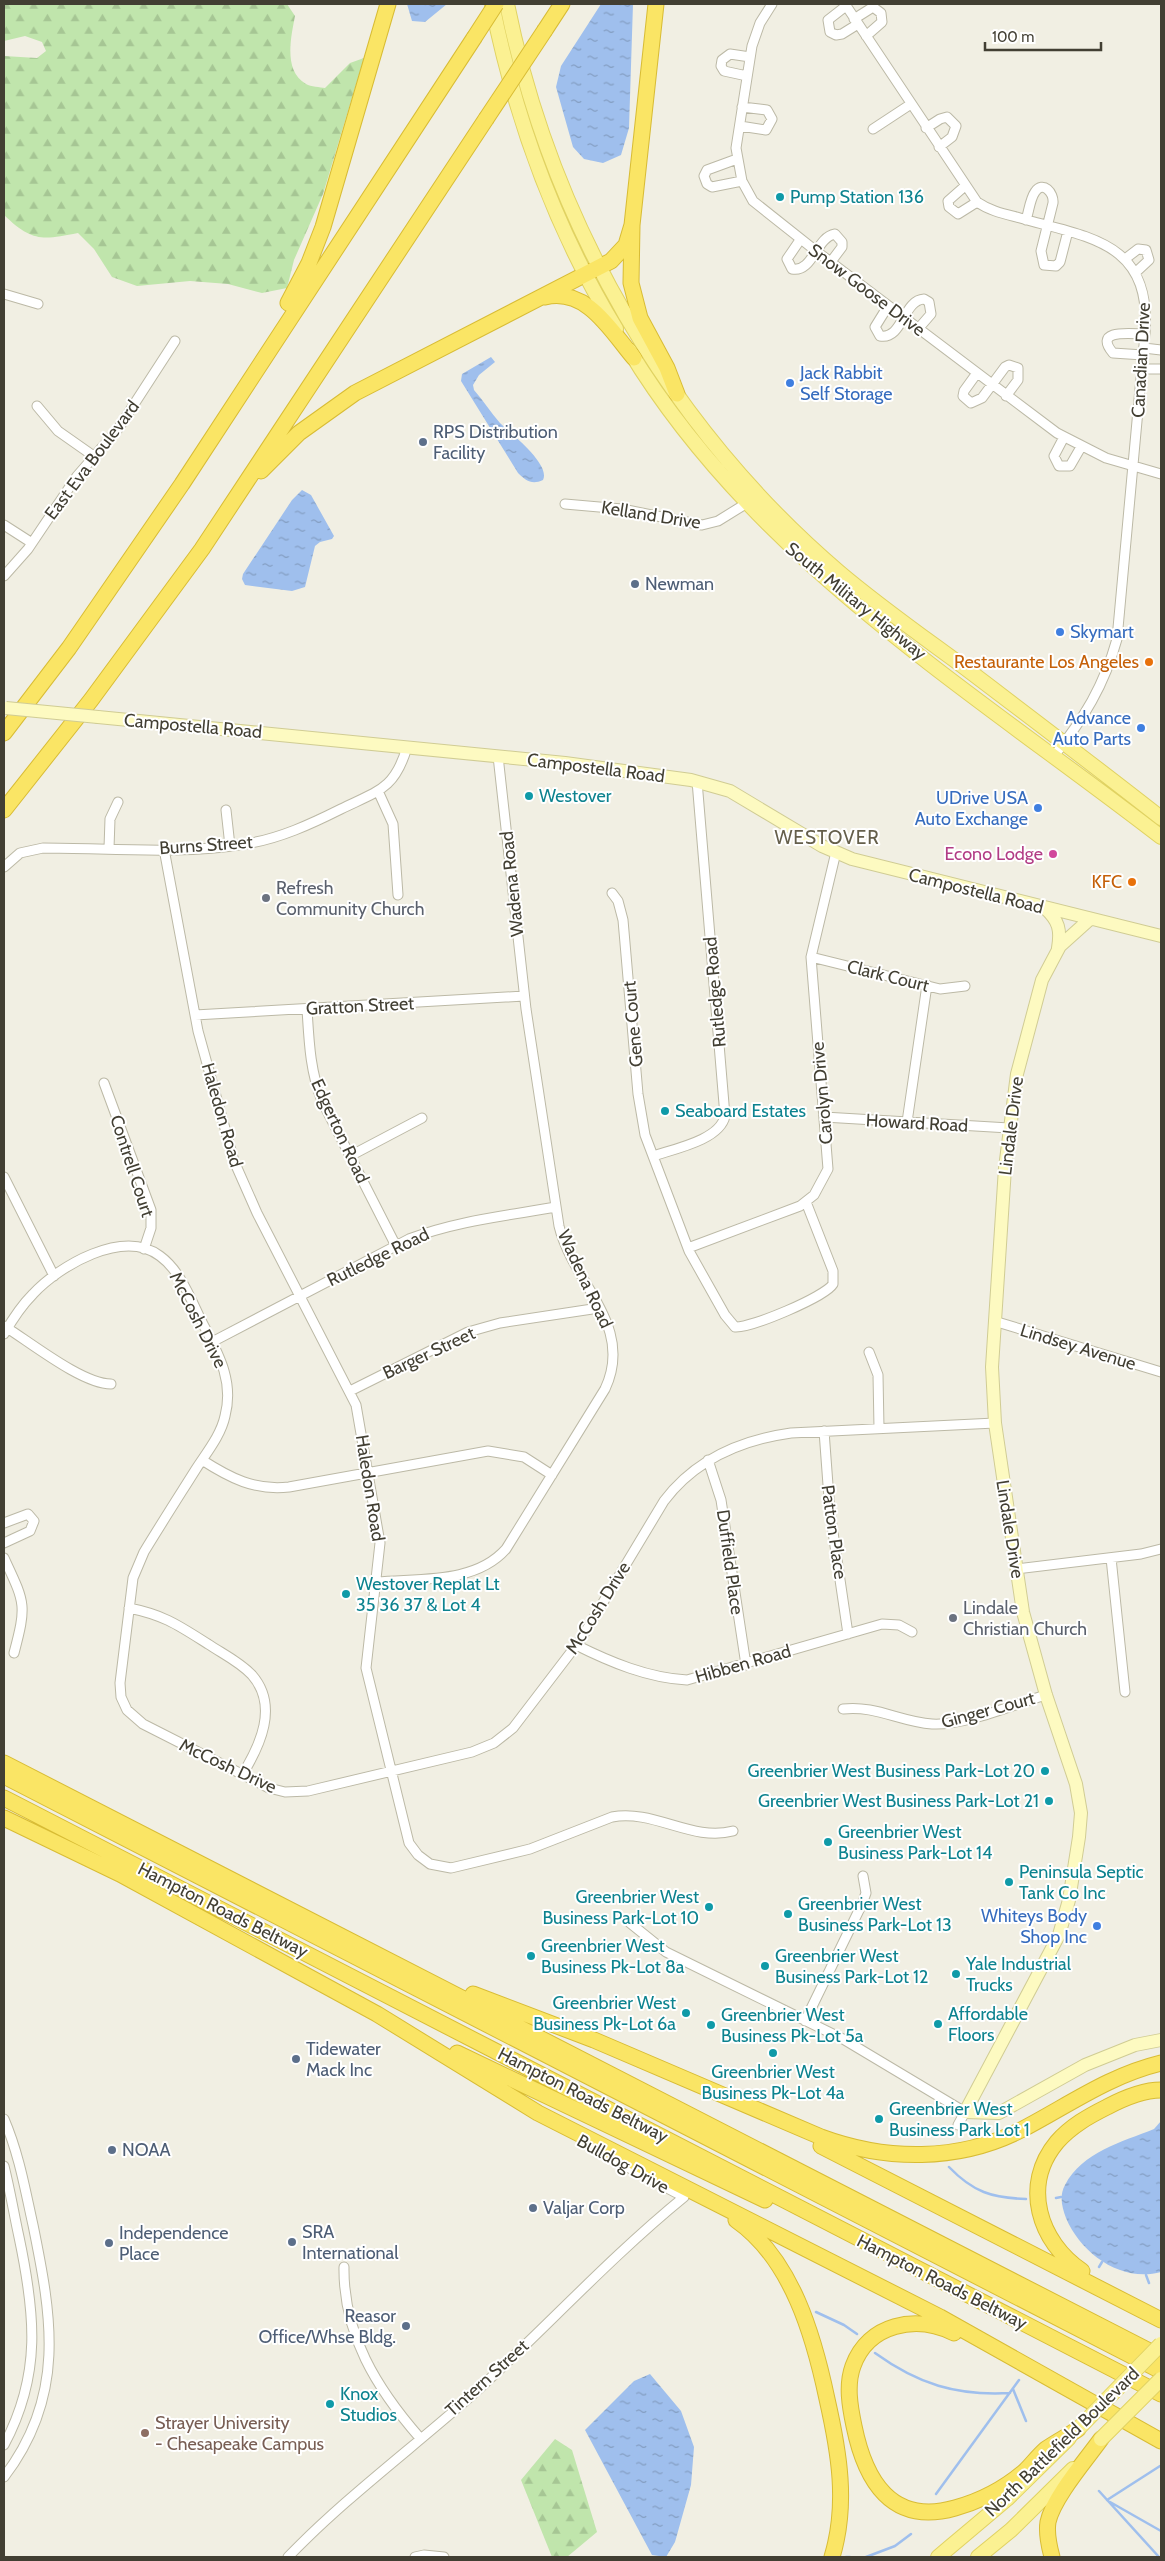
<svg xmlns="http://www.w3.org/2000/svg" width="1165" height="2561" font-family="Cabin,sans-serif">
<style>
.forest{fill:url(#forest-firs)}
.water{fill:url(#water-ripples)}
.lines{fill:none;stroke-linecap:round;stroke-linejoin:round}
.stream{stroke:#9fbfed;stroke-width:2.5}
.street-casing{stroke:#bcb9a6;stroke-width:11}
.secondary-casing{stroke:#d0cc94;stroke-width:14}
.primary-casing{stroke:#e0d262;stroke-width:16}
.highway-casing{stroke:#d8bc35;stroke-width:17}
.street{stroke:#fff;stroke-width:9}
.secondary{stroke:#fdfac1;stroke-width:12}
.primary{stroke:#fbf192;stroke-width:14}
.highway{stroke:#fae565;stroke-width:15}
.secondary-bridge-casing{stroke:#d0cc94;stroke-width:14;stroke-linecap:butt}
.primary-bridge-casing{stroke:#e0d262;stroke-width:16;stroke-linecap:butt}
.highway-bridge-casing{stroke:#d8bc35;stroke-width:17;stroke-linecap:butt}
.secondary-bridge{stroke:#fdfac1;stroke-width:12}
.primary-bridge{stroke:#fbf192;stroke-width:14}
.highway-bridge{stroke:#fae565;stroke-width:15}
.culture-dot{fill:#0f9aa8;stroke:#fff;stroke-width:2}
.shop-dot{fill:#3f7fe0;stroke:#fff;stroke-width:2}
.service-dot{fill:#5c6f8a;stroke:#fff;stroke-width:2}
.food-dot{fill:#e8710a;stroke:#fff;stroke-width:2}
.hotel-dot{fill:#d1479c;stroke:#fff;stroke-width:2}
.worship-dot{fill:#6b7280;stroke:#fff;stroke-width:2}
.education-dot{fill:#8d6e63;stroke:#fff;stroke-width:2}
.labels{text-anchor:middle;dominant-baseline:central;stroke-width:4;stroke-linejoin:round;paint-order:stroke}
.culture-label{font-size:18px;fill:#0d838f;stroke:#fff;text-anchor:start}
.street-label{font-size:18px;fill:#423f33;stroke:#fff}
.shop-label{font-size:18px;fill:#366cbe;stroke:#fff;text-anchor:end}
.service-label{font-size:18px;fill:#4e5e75;stroke:#fff;text-anchor:start}
.food-label{font-size:18px;fill:#c56008;stroke:#fff;text-anchor:end}
.hotel-label{font-size:18px;fill:#b23c85;stroke:#fff;text-anchor:end}
.worship-label{font-size:18px;fill:#5b616d;stroke:#fff;text-anchor:start}
.education-label{font-size:18px;fill:#785e54;stroke:#fff;text-anchor:start}
.neighbourhood-label{font-size:19px;letter-spacing:1px;fill:#655f4b;stroke:#fff}
</style>
<defs>
<pattern id="forest-firs" width="22" height="20" patternUnits="userSpaceOnUse" patternTransform="scale(1.25)"><rect width="22" height="20" fill="#c0e5ac"/><path d="M5 1l3.5 6h-7zM16 11l3.5 6h-7z" fill="#a6c694"/></pattern>
<pattern id="water-ripples" width="26" height="14" patternUnits="userSpaceOnUse" patternTransform="scale(1.25)"><rect width="26" height="14" fill="#9fbfed"/><path d="M2 4q2-2 4 0t4 0M15 11q2-2 4 0t4 0" fill="none" stroke="#839dc1"/></pattern>
</defs>
<rect width="100%" height="100%" fill="#f1efe3"/>
<!-- forest -->
<path class="forest" d="M 4,4 L 287,4 L 295,16 C 291,37 283,71 306,84 C 311,87 320,87 325,88 L 350,63 L 364,58 L 323,194 L 294,260 L 287,288 L 262,293 L 228,284 L 190,281 L 137,286 L 112,277 L 94,249 L 78,233 C 42,240 32,242 4,215 L 4,56 L 37,58 L 46,51 L 42,42 L 25,36 L 4,41 Z
M 555,2439 L 572,2450 L 597,2532 L 567,2557 L 552,2557 L 521,2480 Z"/>
<!-- water -->
<path class="water" d="M 407,4 L 447,4 L 425,22 L 412,21 Z
M 601,4 L 633,4 L 629,128 L 621,155 L 603,163 L 584,159 L 573,147 L 556,87 L 561,66 Z
M 491,357 L 495,362 L 479,375 L 473,385 L 474,390 C 483,400 491,413 500,423 C 510,433 551,464 543,480 C 532,485 526,481 518,473 L 461,381 L 462,374 Z
M 302,490 L 311,495 L 334,536 L 332,539 L 320,542 L 315,546 L 305,587 L 292,591 L 245,585 L 242,579 L 243,574 L 292,500 Z
M 1161,2121 L 1161,2272 C 1122,2283 1081,2254 1066,2218 C 1062,2207 1059,2196 1065,2185 C 1082,2152 1122,2142 1154,2129 Z
M 650,2374 L 681,2411 L 694,2447 L 691,2485 L 675,2542 L 666,2557 L 652,2555 L 585,2430 L 634,2381 Z"/>
<g class="lines">
<!-- stream -->
<path class="stream" d="M 949,2167 C 973,2192 992,2198 1026,2199
M 1056,2198 L 1061,2197
M 1099,2267 L 1102,2262
M 1146,2275 L 1149,2283
M 816,2312 L 844,2325 L 857,2334
M 875,2353 C 918,2384 956,2396 1010,2393
M 1013,2389 L 1026,2421
M 1099,2491 L 1159,2557
M 936,2494 L 1019,2380
M 1107,2500 L 1160,2466
M 1110,2502 L 1161,2531
M 846,2557 L 850,2557
M 866,2557 L 895,2546 L 911,2534"/>
<defs>
<path id="street" d="M 772,4 L 760,23 L 752,46 L 736,148 L 742,181 L 753,201 L 816,251 L 1057,433 L 1106,458 L 1161,474
M 845,4 L 977,202 C 990,211 1005,214 1020,218 C 1091,238 1152,242 1145,334 L 1117,639 C 1104,686 1084,718 1054,756
M 846,6 L 828,20 L 830,32 L 836,35 L 842,34 L 858,24
M 854,19 L 873,7 L 881,13 L 882,22 L 866,36
M 747,76 L 724,71 L 721,66 L 722,60 L 730,54 L 750,57
M 740,126 L 766,130 L 772,119 L 767,110 L 742,107
M 926,128 L 940,119 L 947,117 L 956,126 L 952,137 L 939,147
M 873,129 L 911,104
M 737,159 L 707,170 L 704,176 L 707,184 L 712,187 L 742,181
M 965,186 L 948,201 L 949,207 L 958,214 L 977,202
M 1026,220 C 1029,211 1030,199 1035,192 C 1043,180 1054,193 1053,203 L 1041,251 L 1044,265 L 1056,266 L 1060,262 L 1068,231
M 800,240 L 787,259 L 792,269 C 813,273 816,237 835,234 L 842,242 L 842,247 L 830,263
M 1125,259 L 1138,249 L 1146,250 L 1149,260 L 1135,273
M 4,294 L 38,304
M 888,306 L 875,327 L 880,336 C 903,340 903,300 924,299 L 929,302 L 931,314 L 918,329
M 1144,348 L 1161,350
M 1143,355 L 1113,353 C 1092,328 1133,334 1145,334
M 1142,369 L 1161,369
M 977,373 L 964,391 L 963,396 L 971,403 L 982,398 L 1005,367 L 1009,365 L 1018,368 L 1018,380 L 1006,396
M 37,406 L 58,431 L 95,457
M 1064,437 L 1054,456 L 1059,466 L 1070,466 L 1081,447
M 565,504 L 622,509 L 702,525 L 718,521 L 760,495
M 4,525 L 32,543
M 4,576 L 28,549 L 77,476 L 118,429 L 175,341
M 378,791 L 393,824 L 398,895
M 226,810 L 230,846
M 109,848 L 110,819 L 118,802
M 164,849 L 198,1031 L 234,1161 L 257,1213 L 356,1405 L 380,1543 L 366,1668 L 409,1843 L 418,1855 L 430,1864 L 451,1868 L 530,1849 L 612,1817 C 654,1809 692,1842 733,1831
M 4,867 L 20,853 L 43,848 C 108,848 181,855 245,844 C 279,839 311,824 341,809 C 378,791 395,789 407,747
M 612,893 L 618,901 L 623,920 L 638,1094 L 645,1135 L 689,1251 L 725,1315 L 735,1327 C 751,1328 825,1297 833,1284 L 833,1271 L 806,1202
M 811,957 L 940,989 L 965,986
M 307,1009 C 309,1041 310,1071 322,1101 L 396,1246
M 195,1015 L 524,996
M 104,1083 L 151,1210 L 151,1228 L 144,1249
M 824,1117 L 1009,1128
M 907,1122 L 927,985
M 350,1156 L 422,1118
M 653,1156 C 674,1149 720,1140 725,1116 L 697,781
M 4,1177 L 54,1276
M 688,1248 L 800,1206 L 814,1195 L 828,1169 L 811,957 L 836,852
M 994,1321 L 1161,1372
M 4,1326 C 30,1342 82,1384 111,1384
M 4,1334 C 12,1320 21,1306 33,1294 C 59,1266 123,1228 160,1256 C 182,1272 192,1303 204,1326 C 219,1355 234,1382 225,1416 C 221,1435 207,1452 196,1469 C 179,1496 161,1524 144,1552 L 133,1578 L 120,1683 L 121,1697 L 127,1710 L 143,1724 L 269,1788 L 285,1792 L 308,1791 L 472,1752 L 494,1743 L 513,1728 L 581,1639 L 664,1501 C 695,1460 741,1440 791,1433 L 995,1423
M 212,1342 L 409,1239 C 456,1221 505,1216 556,1207
M 869,1352 L 878,1375 L 879,1428
M 350,1391 L 468,1332 L 500,1323 L 599,1308
M 824,1431 L 830,1512 L 848,1634
M 202,1460 C 230,1478 255,1491 289,1487 L 488,1451 L 524,1457 L 552,1475
M 708,1460 L 721,1500 L 746,1665
M 4,1523 L 28,1514 L 34,1521 L 30,1531 L 4,1543
M 4,1558 C 25,1603 27,1604 14,1653
M 1111,1558 L 1125,1692
M 1016,1569 L 1141,1554 L 1161,1549
M 377,1582 C 420,1578 475,1584 506,1549 L 605,1389 C 635,1325 573,1284 559,1226 L 526,1009 L 498,756
M 129,1608 C 164,1615 178,1625 208,1644 C 223,1654 240,1662 252,1675 C 279,1706 260,1746 242,1775
M 576,1645 C 610,1662 648,1678 687,1680 L 882,1624 L 899,1625 L 912,1632
M 843,1709 C 875,1705 901,1722 932,1724 C 965,1726 1014,1704 1046,1695
M 630,1923 L 666,1952 L 843,2039 L 965,2112 L 958,2125
M 805,2021 L 862,1904 L 866,1893 L 863,1876
M 4,2119 C 19,2154 25,2189 33,2225 C 52,2318 66,2396 4,2477
M 4,2166 C 10,2190 14,2214 19,2237 C 35,2313 42,2374 4,2445
M 344,2267 C 343,2334 377,2389 420,2438
M 288,2557 C 344,2499 410,2450 470,2397 C 543,2331 608,2259 684,2197 L 618,2162
M 415,2557 L 424,2555 L 444,2557"/>
<path id="secondary" d="M 98,717 L 565,763 L 691,780 L 730,791 L 822,846 L 852,859 L 1161,936
M 1045,908 C 1059,921 1061,930 1058,948
M 1090,919 L 1060,946 L 1042,980 L 1017,1074 L 1005,1168 L 992,1367 L 995,1423 L 1023,1612 L 1046,1695 L 1076,1784 L 1081,1813 L 1079,1837 L 1069,1900 L 1059,1935 L 965,2112 L 999,2113 L 1085,2065 L 1135,2045 L 1161,2040"/>
<path id="primary" d="M 492,4 C 515,118 556,230 616,329
M 507,4 C 551,222 669,427 839,572 C 879,606 922,636 964,667 C 1030,717 1096,767 1161,818
M 629,350 C 756,560 971,690 1161,837
M 938,2557 L 1007,2499 L 1069,2438
M 978,2557 L 1011,2530 L 1073,2469"/>
<path id="highway" d="M 656,4 L 632,225 L 631,283 L 640,318 L 667,368 L 677,394
M 545,30 L 562,4
M 545,297 C 587,287 611,331 634,358
M 288,303 L 309,263 L 323,227 L 388,4
M 261,471 L 299,433 L 355,393 L 611,261 L 626,245 L 632,225
M 4,733 L 69,648 L 182,484 L 474,38
M 4,810 L 91,700 L 202,549 L 486,119
M 4,1763 L 1161,2357
M 4,1776 L 1161,2371
M 4,1798 L 1161,2394
M 4,1818 L 120,1874 L 377,2014 L 538,2113 L 940,2317 L 1161,2441
M 473,1994 L 594,2040 L 821,2137 C 886,2161 958,2162 1021,2130 C 1069,2105 1108,2076 1161,2063
M 457,2053 L 765,2200
M 821,2146 L 1161,2320
M 736,2220 C 792,2259 814,2337 827,2399 C 839,2452 848,2504 832,2557
M 1082,2271 C 1039,2242 1021,2185 1057,2142 C 1071,2126 1089,2116 1107,2107 C 1124,2098 1142,2090 1161,2090
M 954,2333 C 916,2314 868,2324 853,2366 C 846,2385 850,2407 854,2426 C 865,2480 891,2526 955,2508 C 981,2501 1004,2489 1025,2471 C 1032,2464 1038,2456 1046,2449 C 1056,2442 1068,2436 1078,2429
M 1052,2557 C 1049,2546 1046,2534 1048,2522 C 1053,2498 1086,2460 1101,2439"/>
</defs>
<!-- street casing -->
<use href="#street" class="street-casing"/>
<!-- secondary casing -->
<use href="#secondary" class="secondary-casing"/>
<!-- primary casing -->
<use href="#primary" class="primary-casing"/>
<!-- highway casing -->
<use href="#highway" class="highway-casing"/>
<!-- street -->
<use href="#street" class="street"/>
<!-- secondary -->
<use href="#secondary" class="secondary"/>
<!-- primary -->
<use href="#primary" class="primary"/>
<!-- highway -->
<use href="#highway" class="highway"/>
<defs>
<path id="secondary-bridge" d="M 6,708 L 98,717"/>
<path id="primary-bridge" d="M 1078,2429 L 1161,2344
M 1101,2439 L 1161,2379"/>
<path id="highway-bridge" d="M 474,38 L 496,4
M 486,119 L 545,30"/>
</defs>
<!-- secondary-bridge casing -->
<use href="#secondary-bridge" class="secondary-bridge-casing"/>
<!-- primary-bridge casing -->
<use href="#primary-bridge" class="primary-bridge-casing"/>
<!-- highway-bridge casing -->
<use href="#highway-bridge" class="highway-bridge-casing"/>
<!-- secondary-bridge -->
<use href="#secondary-bridge" class="secondary-bridge"/>
<!-- primary-bridge -->
<use href="#primary-bridge" class="primary-bridge"/>
<!-- highway-bridge -->
<use href="#highway-bridge" class="highway-bridge"/>
</g>
<!-- markers -->
<g class="culture-dot">
<circle cx="780" cy="197" r="5"/>
<circle cx="529" cy="796" r="5"/>
<circle cx="665" cy="1111" r="5"/>
<circle cx="346" cy="1594" r="5"/>
<circle cx="1045" cy="1771" r="5"/>
<circle cx="1049" cy="1801" r="5"/>
<circle cx="828" cy="1842" r="5"/>
<circle cx="1009" cy="1882" r="5"/>
<circle cx="709" cy="1907" r="5"/>
<circle cx="788" cy="1914" r="5"/>
<circle cx="531" cy="1956" r="5"/>
<circle cx="765" cy="1966" r="5"/>
<circle cx="956" cy="1974" r="5"/>
<circle cx="686" cy="2013" r="5"/>
<circle cx="938" cy="2024" r="5"/>
<circle cx="711" cy="2025" r="5"/>
<circle cx="773" cy="2053" r="5"/>
<circle cx="879" cy="2119" r="5"/>
<circle cx="330" cy="2404" r="5"/>
</g>
<g class="shop-dot">
<circle cx="790" cy="383" r="5"/>
<circle cx="1060" cy="632" r="5"/>
<circle cx="1141" cy="728" r="5"/>
<circle cx="1038" cy="808" r="5"/>
<circle cx="1097" cy="1926" r="5"/>
</g>
<g class="service-dot">
<circle cx="423" cy="442" r="5"/>
<circle cx="635" cy="584" r="5"/>
<circle cx="296" cy="2059" r="5"/>
<circle cx="112" cy="2150" r="5"/>
<circle cx="533" cy="2208" r="5"/>
<circle cx="292" cy="2242" r="5"/>
<circle cx="109" cy="2243" r="5"/>
<circle cx="406" cy="2326" r="5"/>
</g>
<g class="food-dot">
<circle cx="1149" cy="662" r="5"/>
<circle cx="1132" cy="882" r="5"/>
</g>
<circle class="hotel-dot" cx="1053" cy="854" r="5"/>
<g class="worship-dot">
<circle cx="266" cy="898" r="5"/>
<circle cx="953" cy="1618" r="5"/>
</g>
<circle class="education-dot" cx="145" cy="2433" r="5"/>
<g class="labels">
<!-- culture labels -->
<g class="culture-label">
<text x="790" y="197">Pump Station 136</text>
<text x="539" y="796">Westover</text>
<text x="675" y="1111">Seaboard Estates</text>
<text x="356" y="1584">Westover Replat Lt<tspan x="356" dy="21">35 36 37 &amp; Lot 4</tspan></text>
<text x="1035" y="1771" text-anchor="end">Greenbrier West Business Park-Lot 20</text>
<text x="1039" y="1801" text-anchor="end">Greenbrier West Business Park-Lot 21</text>
<text x="838" y="1832">Greenbrier West<tspan x="838" dy="21">Business Park-Lot 14</tspan></text>
<text x="1019" y="1872">Peninsula Septic<tspan x="1019" dy="21">Tank Co Inc</tspan></text>
<text x="699" y="1897" text-anchor="end">Greenbrier West<tspan x="699" dy="21">Business Park-Lot 10</tspan></text>
<text x="798" y="1904">Greenbrier West<tspan x="798" dy="21">Business Park-Lot 13</tspan></text>
<text x="541" y="1946">Greenbrier West<tspan x="541" dy="21">Business Pk-Lot 8a</tspan></text>
<text x="775" y="1956">Greenbrier West<tspan x="775" dy="21">Business Park-Lot 12</tspan></text>
<text x="966" y="1964">Yale Industrial<tspan x="966" dy="21">Trucks</tspan></text>
<text x="676" y="2003" text-anchor="end">Greenbrier West<tspan x="676" dy="21">Business Pk-Lot 6a</tspan></text>
<text x="948" y="2014">Affordable<tspan x="948" dy="21">Floors</tspan></text>
<text x="721" y="2015">Greenbrier West<tspan x="721" dy="21">Business Pk-Lot 5a</tspan></text>
<text x="773" y="2072" text-anchor="middle">Greenbrier West<tspan x="773" dy="21">Business Pk-Lot 4a</tspan></text>
<text x="889" y="2109">Greenbrier West<tspan x="889" dy="21">Business Park Lot 1</tspan></text>
<text x="340" y="2394">Knox<tspan x="340" dy="21">Studios</tspan></text>
</g>
<!-- street labels -->
<g class="street-label">
<text transform="translate(867 290) rotate(37)">Snow Goose Drive</text>
<text transform="translate(1141 360) rotate(-87)">Canadian Drive</text>
<text transform="translate(92 460) rotate(-53)">East Eva Boulevard</text>
<text transform="translate(651 515) rotate(9)">Kelland Drive</text>
<text transform="translate(856 601) rotate(39)">South Military Highway</text>
<text transform="translate(193 726) rotate(5)">Campostella Road</text>
<text transform="translate(596 768) rotate(7)">Campostella Road</text>
<text transform="translate(206 845) rotate(-4)">Burns Street</text>
<text transform="translate(512 884) rotate(-96)">Wadena Road</text>
<text transform="translate(976 891) rotate(14)">Campostella Road</text>
<text transform="translate(888 976) rotate(14)">Clark Court</text>
<text transform="translate(715 992) rotate(-95)">Rutledge Road</text>
<text transform="translate(360 1006) rotate(-3)">Gratton Street</text>
<text transform="translate(633 1024) rotate(-95)">Gene Court</text>
<text transform="translate(822 1093) rotate(-95)">Carolyn Drive</text>
<text transform="translate(222 1115) rotate(74)">Haledon Road</text>
<text transform="translate(917 1123) rotate(3)">Howard Road</text>
<text transform="translate(1011 1126) rotate(-83)">Lindale Drive</text>
<text transform="translate(340 1131) rotate(65)">Edgerton Road</text>
<text transform="translate(132 1166) rotate(72)">Contrell Court</text>
<text transform="translate(378 1257) rotate(-26)">Rutledge Road</text>
<text transform="translate(585 1279) rotate(65)">Wadena Road</text>
<text transform="translate(198 1320) rotate(63)">McCosh Drive</text>
<text transform="translate(1078 1347) rotate(17)">Lindsey Avenue</text>
<text transform="translate(429 1353) rotate(-25)">Barger Street</text>
<text transform="translate(370 1488) rotate(81)">Haledon Road</text>
<text transform="translate(1010 1529) rotate(81)">Lindale Drive</text>
<text transform="translate(834 1532) rotate(82)">Patton Place</text>
<text transform="translate(730 1562) rotate(82)">Duffield Place</text>
<text transform="translate(598 1608) rotate(-58)">McCosh Drive</text>
<text transform="translate(743 1664) rotate(-16)">Hibben Road</text>
<text transform="translate(988 1710) rotate(-15)">Ginger Court</text>
<text transform="translate(228 1766) rotate(25)">McCosh Drive</text>
<text transform="translate(223 1910) rotate(27)">Hampton Roads Beltway</text>
<text transform="translate(583 2095) rotate(27)">Hampton Roads Beltway</text>
<text transform="translate(623 2164) rotate(29)">Bulldog Drive</text>
<text transform="translate(942 2282) rotate(27)">Hampton Roads Beltway</text>
<text transform="translate(487 2378) rotate(-42)">Tintern Street</text>
<text transform="translate(1062 2442) rotate(-44)">North Battlefield Boulevard</text>
</g>
<!-- shop labels -->
<g class="shop-label">
<text x="800" y="373" text-anchor="start">Jack Rabbit<tspan x="800" dy="21">Self Storage</tspan></text>
<text x="1070" y="632" text-anchor="start">Skymart</text>
<text x="1131" y="718">Advance<tspan x="1131" dy="21">Auto Parts</tspan></text>
<text x="1028" y="798">UDrive USA<tspan x="1028" dy="21">Auto Exchange</tspan></text>
<text x="1087" y="1916">Whiteys Body<tspan x="1087" dy="21">Shop Inc</tspan></text>
</g>
<!-- service labels -->
<g class="service-label">
<text x="433" y="432">RPS Distribution<tspan x="433" dy="21">Facility</tspan></text>
<text x="645" y="584">Newman</text>
<text x="306" y="2049">Tidewater<tspan x="306" dy="21">Mack Inc</tspan></text>
<text x="122" y="2150">NOAA</text>
<text x="543" y="2208">Valjar Corp</text>
<text x="302" y="2232">SRA<tspan x="302" dy="21">International</tspan></text>
<text x="119" y="2233">Independence<tspan x="119" dy="21">Place</tspan></text>
<text x="396" y="2316" text-anchor="end">Reasor<tspan x="396" dy="21">Office/Whse Bldg.</tspan></text>
</g>
<!-- food labels -->
<g class="food-label">
<text x="1139" y="662">Restaurante Los Angeles</text>
<text x="1122" y="882">KFC</text>
</g>
<!-- hotel labels -->
<g class="hotel-label">
<text x="1043" y="854">Econo Lodge</text>
</g>
<!-- worship labels -->
<g class="worship-label">
<text x="276" y="888">Refresh<tspan x="276" dy="21">Community Church</tspan></text>
<text x="963" y="1608">Lindale<tspan x="963" dy="21">Christian Church</tspan></text>
</g>
<!-- education labels -->
<g class="education-label">
<text x="155" y="2423">Strayer University<tspan x="155" dy="21">- Chesapeake Campus</tspan></text>
</g>
<!-- neighbourhood labels -->
<g class="neighbourhood-label">
<text x="827" y="837">WESTOVER</text>
</g>
</g>
<!-- border -->
<rect width="1165" height="2561" fill="none" stroke="#423f33" stroke-width="10"/>
<!-- scale -->
<path d="M985 42v8h116v-8" fill="none" stroke="#423f33" stroke-width="2.5"/>
<text x="992" y="42" font-size="15" fill="#423f33" stroke="#ffffff" stroke-width="4" paint-order="stroke">100 m</text>
</svg>
